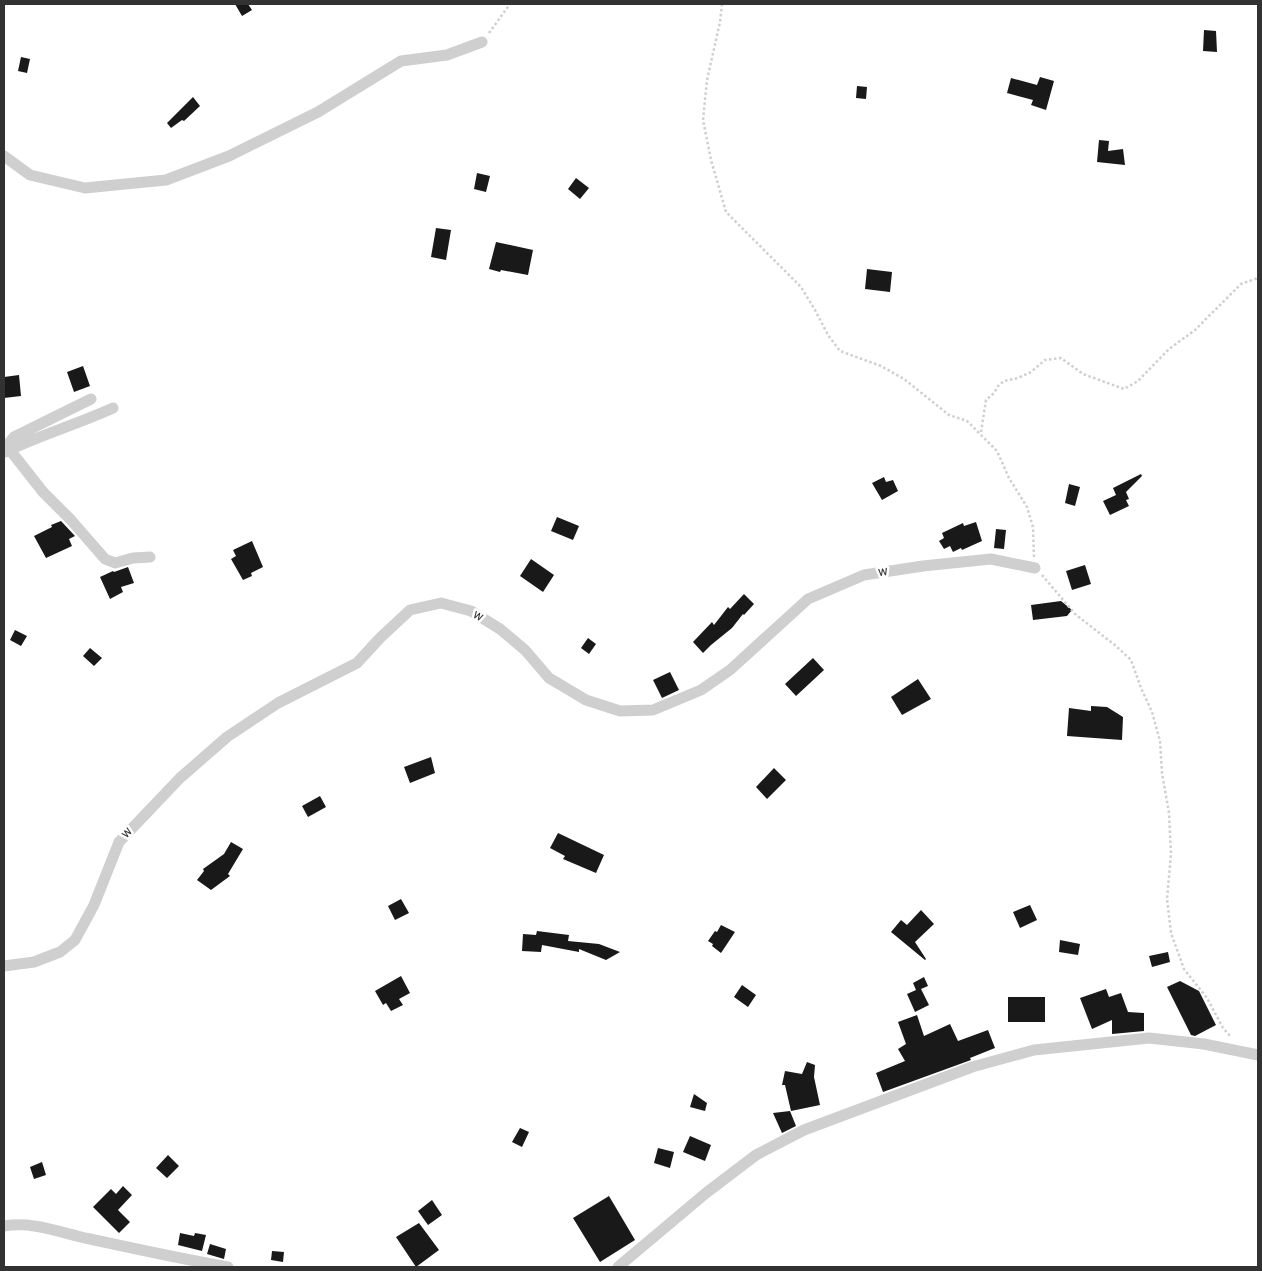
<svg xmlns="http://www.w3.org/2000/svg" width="1262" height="1271" font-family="Overpass,sans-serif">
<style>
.building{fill:#191919}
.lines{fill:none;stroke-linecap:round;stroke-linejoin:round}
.path{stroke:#cfcfcf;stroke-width:2.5;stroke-dasharray:2.5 2.5;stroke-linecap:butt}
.minor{stroke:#cfcfcf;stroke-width:11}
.labels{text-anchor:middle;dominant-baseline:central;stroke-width:5;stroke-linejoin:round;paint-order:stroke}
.street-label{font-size:14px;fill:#323232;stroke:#fff}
</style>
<rect width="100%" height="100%" fill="#fff"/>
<!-- building -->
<path class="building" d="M 235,4 L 248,4 L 252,10 L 242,16 Z
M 1204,30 L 1216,31 L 1217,52 L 1203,51 Z
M 21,57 L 30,59 L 27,73 L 18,71 Z
M 1040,77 L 1054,81 L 1046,110 L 1031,105 L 1033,100 L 1007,93 L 1011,78 L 1037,85 Z
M 857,86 L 867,87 L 866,99 L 856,98 Z
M 193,97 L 200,106 L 184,121 L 182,120 L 171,128 L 167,123 Z
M 1099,140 L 1109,141 L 1108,151 L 1123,149 L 1125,165 L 1097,162 Z
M 477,173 L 490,176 L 486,192 L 474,189 Z
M 576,178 L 589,188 L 580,199 L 568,189 Z
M 436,228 L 451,230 L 446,260 L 431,257 Z
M 496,242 L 533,250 L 528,275 L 501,270 L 500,272 L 489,269 Z
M 867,269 L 892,272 L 890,292 L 865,289 Z
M 83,366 L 90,386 L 74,392 L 67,372 Z
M 19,375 L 21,396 L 4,398 L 4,377 Z
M 1141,474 L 1142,476 L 1126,492 L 1129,499 L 1126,500 L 1129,506 L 1110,515 L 1103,501 L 1116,495 L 1113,488 Z
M 884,477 L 886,482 L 893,480 L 898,491 L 882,500 L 872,483 Z
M 1069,484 L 1080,487 L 1075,506 L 1065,503 Z
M 557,517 L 579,526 L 573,540 L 551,531 Z
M 61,521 L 75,536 L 69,539 L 72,546 L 46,558 L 34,536 L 52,527 L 51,525 Z
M 976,522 L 982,541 L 962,550 L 961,548 L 953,552 L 950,546 L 944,549 L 939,541 L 944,538 L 942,533 L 963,523 L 964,526 Z
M 996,529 L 1006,530 L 1004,549 L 994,548 Z
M 252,541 L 263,567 L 251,573 L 252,576 L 243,580 L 231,559 L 236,556 L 233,550 Z
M 531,559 L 554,575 L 543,592 L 520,576 Z
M 1085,565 L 1091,584 L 1072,590 L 1066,571 Z
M 128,567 L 134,583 L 121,587 L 123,592 L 110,599 L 100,577 L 113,571 L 114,572 Z
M 744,594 L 754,604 L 744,615 L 743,614 L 732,628 L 711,645 L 703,653 L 693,642 L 712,622 L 714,625 L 728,607 L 730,609 Z
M 1061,601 L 1072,610 L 1067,616 L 1033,620 L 1031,605 Z
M 15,630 L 27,636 L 21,646 L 10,640 Z
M 588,638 L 596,644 L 589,654 L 581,648 Z
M 90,648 L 102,658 L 94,666 L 83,656 Z
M 813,658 L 824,670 L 796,696 L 785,684 Z
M 670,672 L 679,690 L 662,698 L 653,680 Z
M 918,679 L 931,699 L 902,715 L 891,697 Z
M 1091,706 L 1107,707 L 1123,717 L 1122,740 L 1067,736 L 1069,708 L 1091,711 Z
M 431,757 L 435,773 L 410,783 L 404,767 Z
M 774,768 L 786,780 L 767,799 L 756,787 Z
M 320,796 L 326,807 L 308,817 L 302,806 Z
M 558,833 L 604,855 L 596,873 L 563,859 L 565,856 L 550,848 Z
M 231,842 L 243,849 L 228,874 L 230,876 L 211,890 L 197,880 L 204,871 L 203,869 L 224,854 Z
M 401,899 L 409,913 L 395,920 L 388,906 Z
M 1030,905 L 1037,920 L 1020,928 L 1013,912 Z
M 921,910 L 934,924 L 915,942 L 926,959 L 925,960 L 891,932 L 901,920 L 907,925 Z
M 721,925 L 735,932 L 721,953 L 712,946 L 713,944 L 708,941 L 715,931 L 717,932 Z
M 537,931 L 569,935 L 568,941 L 599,944 L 620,952 L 606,960 L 579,949 L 579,952 L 542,945 L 541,952 L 522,951 L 523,934 L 536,935 Z
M 1060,940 L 1080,944 L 1078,955 L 1059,952 Z
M 1168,952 L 1170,962 L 1152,967 L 1149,956 Z
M 401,976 L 410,993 L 399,999 L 403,1005 L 391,1011 L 386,1003 L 383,1005 L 375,991 Z
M 924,977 L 928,986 L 921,989 L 929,1005 L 915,1012 L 907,994 L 916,990 L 913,983 Z
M 1180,981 L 1199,991 L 1216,1025 L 1195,1036 L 1191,1035 L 1167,987 Z
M 742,985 L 756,995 L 748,1007 L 734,997 Z
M 1106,989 L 1109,997 L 1121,993 L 1128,1012 L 1144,1013 L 1144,1031 L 1112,1034 L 1112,1020 L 1092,1029 L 1080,998 Z
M 1008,997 L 1045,997 L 1045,1022 L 1008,1022 Z
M 917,1015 L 924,1036 L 950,1024 L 958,1041 L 988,1030 L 995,1048 L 970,1058 L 971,1060 L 883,1092 L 876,1073 L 905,1061 L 898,1049 L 906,1044 L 898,1022 Z
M 807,1062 L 815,1065 L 814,1077 L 820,1105 L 791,1111 L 785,1085 L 782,1085 L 785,1071 L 802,1074 Z
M 694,1094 L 707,1103 L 705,1111 L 690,1107 Z
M 790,1111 L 796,1126 L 782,1133 L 773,1113 Z
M 520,1128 L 529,1132 L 522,1147 L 512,1142 Z
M 690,1136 L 711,1145 L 705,1161 L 683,1152 Z
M 658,1148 L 674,1152 L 670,1168 L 654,1163 Z
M 168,1155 L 179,1166 L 167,1178 L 156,1168 Z
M 42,1162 L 46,1175 L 34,1179 L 30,1167 Z
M 123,1186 L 132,1195 L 118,1210 L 130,1222 L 119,1233 L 93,1207 L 111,1189 L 116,1194 Z
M 609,1196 L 635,1240 L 600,1262 L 573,1218 Z
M 432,1200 L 442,1215 L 428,1225 L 418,1211 Z
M 419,1223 L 439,1250 L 416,1267 L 396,1237 Z
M 180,1233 L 194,1236 L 195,1233 L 206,1235 L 202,1251 L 178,1245 Z
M 210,1244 L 226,1249 L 224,1259 L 207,1254 Z
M 272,1251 L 284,1252 L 283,1262 L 271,1260 Z"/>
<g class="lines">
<!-- path -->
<path class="path" d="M 722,4 L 720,22 L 707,80 L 703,120 L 711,160 L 726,212 L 801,287 L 815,310 L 828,335 L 840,351 L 881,366 L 904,379 L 949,415 L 967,421 L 997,451 L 1009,478 L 1027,507 L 1033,527 L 1034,558
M 489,33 L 510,4
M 981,432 L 986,400 L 994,393 L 998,386 L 1004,381 L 1018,378 L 1031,372 L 1045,360 L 1061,358 L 1083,374 L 1124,389 L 1138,381 L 1169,349 L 1195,330 L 1241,284 L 1258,278
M 1042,575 L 1075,614 L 1116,646 L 1131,660 L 1141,688 L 1152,712 L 1160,741 L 1162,773 L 1169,813 L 1171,854 L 1167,899 L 1171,933 L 1184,969 L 1207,998 L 1223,1028 L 1231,1037"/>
<!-- minor -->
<path class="minor" d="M 4,156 L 30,175 L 85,188 L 166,180 L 229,156 L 318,112 L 401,61 L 447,55 L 482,42
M 4,449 L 14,437 L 91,399
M 10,450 L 43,492 L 71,520 L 105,559 L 115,563 L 133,558 L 150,557
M 5,452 C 40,435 78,424 113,408
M 4,966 L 34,962 L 60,952 L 75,940 L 94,905 L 119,842 L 180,778 L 227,737 L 278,703 L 357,663 L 380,638 L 410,610 L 441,603 L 471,611 L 500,629 L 525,650 L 549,678 L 586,700 L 620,711 L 653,710 L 701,690 L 730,670 L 808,599 L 864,575 L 923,566 L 991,559 L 1035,568
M 4,1226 C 34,1221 61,1233 90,1239 C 136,1249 182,1259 228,1267
M 618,1267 L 706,1193 L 756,1155 L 804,1130 L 972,1067 L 1034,1050 L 1149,1038 L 1204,1044 L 1258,1055"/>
</g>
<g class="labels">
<!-- street labels -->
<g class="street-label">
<text transform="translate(883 572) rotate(-8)">w</text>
<text transform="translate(478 616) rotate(29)">w</text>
<text transform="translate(127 833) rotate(-48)">w</text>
</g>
</g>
<!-- border -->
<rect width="1262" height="1271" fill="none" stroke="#323232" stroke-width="10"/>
</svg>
